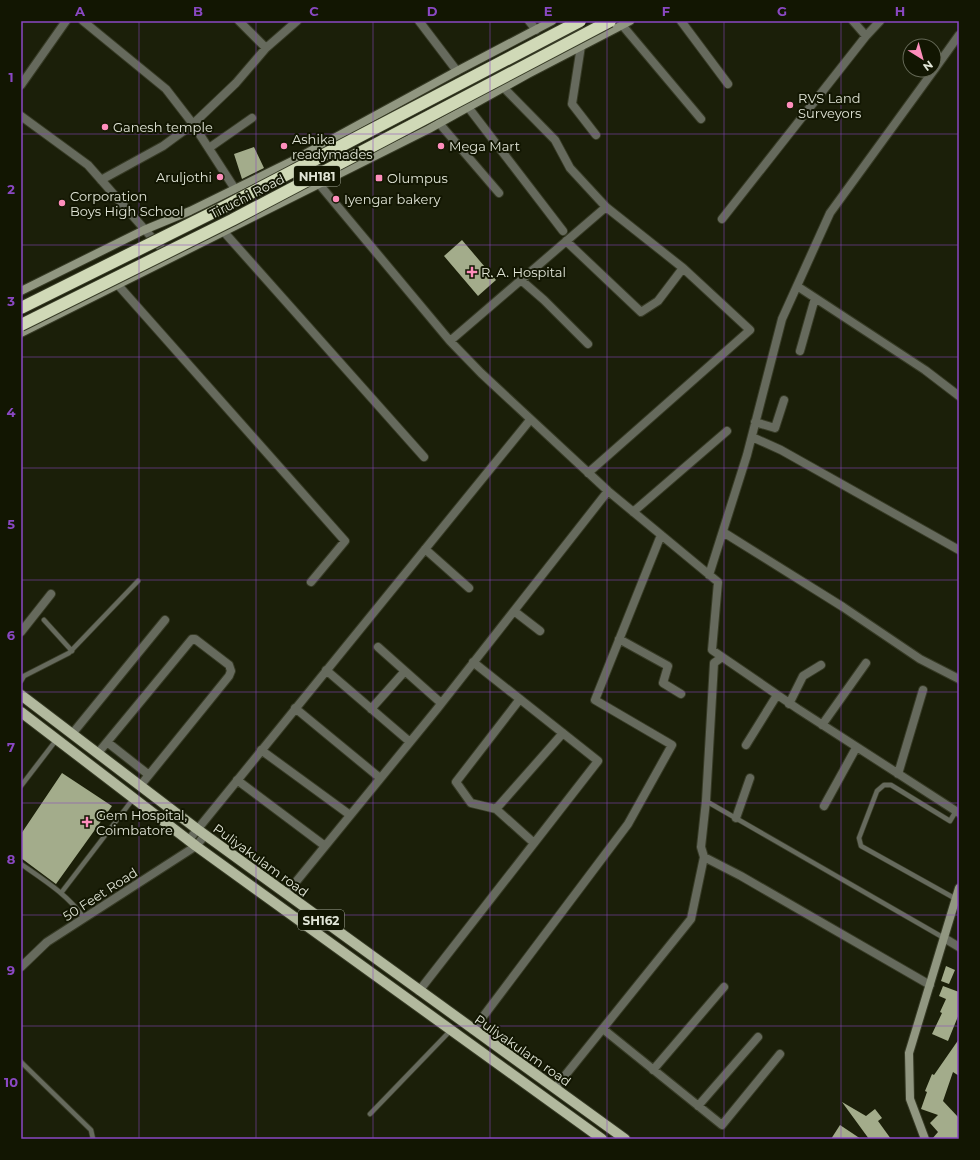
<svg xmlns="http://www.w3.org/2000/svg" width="980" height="1160" font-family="Montserrat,sans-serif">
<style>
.building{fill:#a3ac8b}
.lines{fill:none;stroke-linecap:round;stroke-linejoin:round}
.lane-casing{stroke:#373b26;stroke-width:6}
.street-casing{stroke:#373b26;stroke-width:10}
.secondary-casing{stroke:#373b26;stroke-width:10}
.primary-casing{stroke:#373b26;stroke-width:12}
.lane{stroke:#666a5d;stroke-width:4.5}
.street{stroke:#666a5d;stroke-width:8}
.secondary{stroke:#919781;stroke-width:8}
.primary{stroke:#b2b99e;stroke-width:10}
.highway-bridge-casing{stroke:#373b26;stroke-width:14;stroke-linecap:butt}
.highway-bridge{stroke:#d0d9b7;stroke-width:12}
.grid{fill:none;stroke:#8a48c3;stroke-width:1;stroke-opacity:0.55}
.poi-dot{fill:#fe8ebc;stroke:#121602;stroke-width:1.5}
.labels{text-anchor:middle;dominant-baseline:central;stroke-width:4;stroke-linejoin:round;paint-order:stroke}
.shield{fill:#121602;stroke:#a3a797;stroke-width:1}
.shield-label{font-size:12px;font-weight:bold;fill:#e1e5d7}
.poi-label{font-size:13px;fill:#e1e5d7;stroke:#121602;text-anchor:start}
.street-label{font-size:13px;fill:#e1e5d7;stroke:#121602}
.neatline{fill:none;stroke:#8a48c3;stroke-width:1.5}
.grid-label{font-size:13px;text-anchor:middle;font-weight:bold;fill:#8a48c3}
</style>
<rect width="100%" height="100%" fill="#1b1f09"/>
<!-- building -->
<path class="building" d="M 254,147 L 264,168 L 242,179 L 234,154 Z
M 462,240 L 496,280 L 478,296 L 444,256 Z
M 62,773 L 112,806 L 56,884 L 21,858 L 21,834 Z
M 946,966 L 955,970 L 949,984 L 941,981 Z
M 943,986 L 959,992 L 959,1014 L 948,1041 L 932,1034 L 942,1013 L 940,1012 L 946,999 L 939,996 Z
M 959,1039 L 959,1076 L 953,1072 L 943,1101 L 959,1118 L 959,1139 L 932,1139 L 938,1132 L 930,1123 L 938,1115 L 921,1109 L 927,1092 L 925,1091 L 932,1074 L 934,1075 Z
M 842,1102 L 866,1116 L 875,1109 L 882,1118 L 878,1121 L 891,1139 L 869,1139 Z
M 840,1125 L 861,1139 L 831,1139 Z"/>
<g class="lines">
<defs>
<path id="lane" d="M 44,620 L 72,651
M 21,681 L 24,676 L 69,653 L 138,581
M 21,786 L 57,739
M 706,801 L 944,938
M 21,864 C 44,880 68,895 84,918
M 61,893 L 133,799
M 956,899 L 861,846 L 859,838 L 877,791 L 884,785 L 891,785 L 950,821 L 956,811
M 21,1062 L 91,1130 L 93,1139
M 370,1114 L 451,1030"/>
<path id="street" d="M 83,21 L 166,89 L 193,124 L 235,189
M 239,21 L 266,48
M 419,21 L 457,71
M 529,21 L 536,30
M 681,21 L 728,84
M 853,21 L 866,36
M 622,25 L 701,119
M 581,46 L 572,104 L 596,135
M 934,70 L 959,35
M 21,85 L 66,21
M 503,87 L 555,140 L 570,168 L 606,207 L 683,268 L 750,330 L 588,473
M 468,107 L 563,231
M 21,116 L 88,165 L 168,256
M 439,123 L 499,193
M 209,148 L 252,118
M 101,180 L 163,146 L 193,124 L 236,83 L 266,48 L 297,21
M 319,184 L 450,341 L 481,373 L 608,491 L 718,582 L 712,650 L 798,709 L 959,813
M 722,219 L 866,36 L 880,21
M 224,232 L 424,457
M 566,241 L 641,312 L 658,301 L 683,268
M 521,280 L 544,300 L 588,344
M 118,285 L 345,541 L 311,582
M 797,286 L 925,370 L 959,396
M 450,341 L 606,207
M 800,351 L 815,298
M 755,422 L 775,428 L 784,400
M 752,437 L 781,450 L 959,550
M 633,512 L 727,431
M 723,532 L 843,607 L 920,659 L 959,679
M 425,549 L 469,588
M 709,575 L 747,455 L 782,319 L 830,213 L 934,70
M 514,611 L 540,631
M 21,632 L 51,594
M 619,639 L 668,666 L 663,683 L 681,694
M 378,647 L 441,703
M 326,670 L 410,742
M 520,699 L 456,782 L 471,803 L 496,809 L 534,843
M 789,704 L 803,676 L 821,665
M 295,708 L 380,778
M 371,709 L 405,671
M 822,725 L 866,663
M 72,734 L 165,620
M 107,742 L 149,775
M 746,745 L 777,695
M 261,750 L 350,815
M 98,753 L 192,639 L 195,639 L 229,665 L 231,671 L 229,676 L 140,786
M 898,774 L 923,690
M 237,780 L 325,846
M 824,806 L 856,748
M 496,809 L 563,733
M 736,818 L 750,778
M 188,841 L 530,420
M 704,857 L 741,876 L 930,985
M 286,894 L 437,709 L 608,491
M 944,938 L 959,947
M 21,967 L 47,942 L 196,846 L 205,835
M 419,991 L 598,761 L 473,662
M 603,1029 L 722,1125 L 780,1054
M 473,1030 L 628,824 L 672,745 L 595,700 L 661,535
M 653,1070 L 724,987
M 555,1088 L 691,919 L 704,857 L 701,847 L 706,801 L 714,663 L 722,657
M 698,1106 L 758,1037"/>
<path id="secondary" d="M 21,291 L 144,230 L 190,211 L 292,161 L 457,71 L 552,21
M 21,333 L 429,129 L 528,74 L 630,21
M 925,1139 L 910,1099 L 909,1053 L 959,888"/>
<path id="primary" d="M 21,695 L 197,829 L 625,1139
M 21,712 L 196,846 L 602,1139"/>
</defs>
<!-- lane casing -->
<use href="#lane" class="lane-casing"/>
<!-- street casing -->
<use href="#street" class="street-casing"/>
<!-- secondary casing -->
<use href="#secondary" class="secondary-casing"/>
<!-- primary casing -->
<use href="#primary" class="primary-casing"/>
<!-- lane -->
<use href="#lane" class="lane"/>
<!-- street -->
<use href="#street" class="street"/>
<!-- secondary -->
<use href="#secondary" class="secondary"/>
<!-- primary -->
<use href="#primary" class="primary"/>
<defs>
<path id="highway-bridge" d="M 21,308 L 226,206 L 580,21
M 21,325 L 232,220 L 610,21"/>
</defs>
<!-- highway-bridge casing -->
<use href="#highway-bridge" class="highway-bridge-casing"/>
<!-- highway-bridge -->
<use href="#highway-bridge" class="highway-bridge"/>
</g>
<!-- grid -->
<path class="grid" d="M 139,21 L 139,1139M 256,21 L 256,1139M 373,21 L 373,1139M 490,21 L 490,1139M 607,21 L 607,1139M 724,21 L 724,1139M 841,21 L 841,1139M 21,134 L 959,134M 21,245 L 959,245M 21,357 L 959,357M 21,468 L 959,468M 21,580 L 959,580M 21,692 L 959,692M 21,803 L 959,803M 21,915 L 959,915M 21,1026 L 959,1026"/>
<!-- markers -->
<g class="poi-dot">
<circle cx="790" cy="105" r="4"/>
<circle cx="105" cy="127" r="4"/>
<circle cx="284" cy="146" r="4"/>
<circle cx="441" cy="146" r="4"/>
<circle cx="220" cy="177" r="4"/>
<rect x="375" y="174" width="8" height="8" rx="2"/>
<circle cx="336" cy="199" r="4"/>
<circle cx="62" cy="203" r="4"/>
<path d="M470 266h4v4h4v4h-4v4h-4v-4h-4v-4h4z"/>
<path d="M85 816h4v4h4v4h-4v4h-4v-4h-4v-4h4z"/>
</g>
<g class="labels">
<!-- shield labels -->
<g class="shield">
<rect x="294" y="166" width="46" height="20" rx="3"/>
<rect x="298" y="910" width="46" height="20" rx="3"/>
</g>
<g class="shield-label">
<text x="317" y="176">NH181</text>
<text x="321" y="920">SH162</text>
</g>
<!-- poi labels -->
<g class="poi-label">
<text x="798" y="98">RVS Land<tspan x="798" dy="15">Surveyors</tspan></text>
<text x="113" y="127">Ganesh temple</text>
<text x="292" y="139">Ashika<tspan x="292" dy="15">readymades</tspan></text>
<text x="449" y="146">Mega Mart</text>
<text x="212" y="177" text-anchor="end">Aruljothi</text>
<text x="387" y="178">Olumpus</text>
<text x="70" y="196">Corporation<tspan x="70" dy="15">Boys High School</tspan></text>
<text x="344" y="199">Iyengar bakery</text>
<text x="481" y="272">R. A. Hospital</text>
<text x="96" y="815">Gem Hospital,<tspan x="96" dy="15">Coimbatore</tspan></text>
</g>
<!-- street labels -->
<g class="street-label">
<text transform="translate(247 196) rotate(-27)">Tiruchi Road</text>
<text transform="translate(261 860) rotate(36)">Puliyakulam road</text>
<text transform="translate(100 894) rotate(-33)">50 Feet Road</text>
<text transform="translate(523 1050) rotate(35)">Puliyakulam road</text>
</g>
</g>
<!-- border -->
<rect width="980" height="1160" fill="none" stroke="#121602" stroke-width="44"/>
<!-- north arrow -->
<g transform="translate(922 58) rotate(143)"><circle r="19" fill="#121602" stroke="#656957"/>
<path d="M0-3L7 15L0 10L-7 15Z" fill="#fe8ebc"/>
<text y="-6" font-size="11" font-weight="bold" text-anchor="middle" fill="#e1e5d7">N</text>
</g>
<rect x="22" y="22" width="936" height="1116" class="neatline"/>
<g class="grid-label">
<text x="80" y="16">A</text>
<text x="198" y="16">B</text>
<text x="314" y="16">C</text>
<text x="432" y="16">D</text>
<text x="548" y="16">E</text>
<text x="666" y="16">F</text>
<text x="782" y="16">G</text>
<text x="900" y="16">H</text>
<text x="11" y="82">1</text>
<text x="11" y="194">2</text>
<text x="11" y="306">3</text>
<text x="11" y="417">4</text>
<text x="11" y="529">5</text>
<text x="11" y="640">6</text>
<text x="11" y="752">7</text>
<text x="11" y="864">8</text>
<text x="11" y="975">9</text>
<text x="11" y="1087">10</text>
</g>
</svg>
